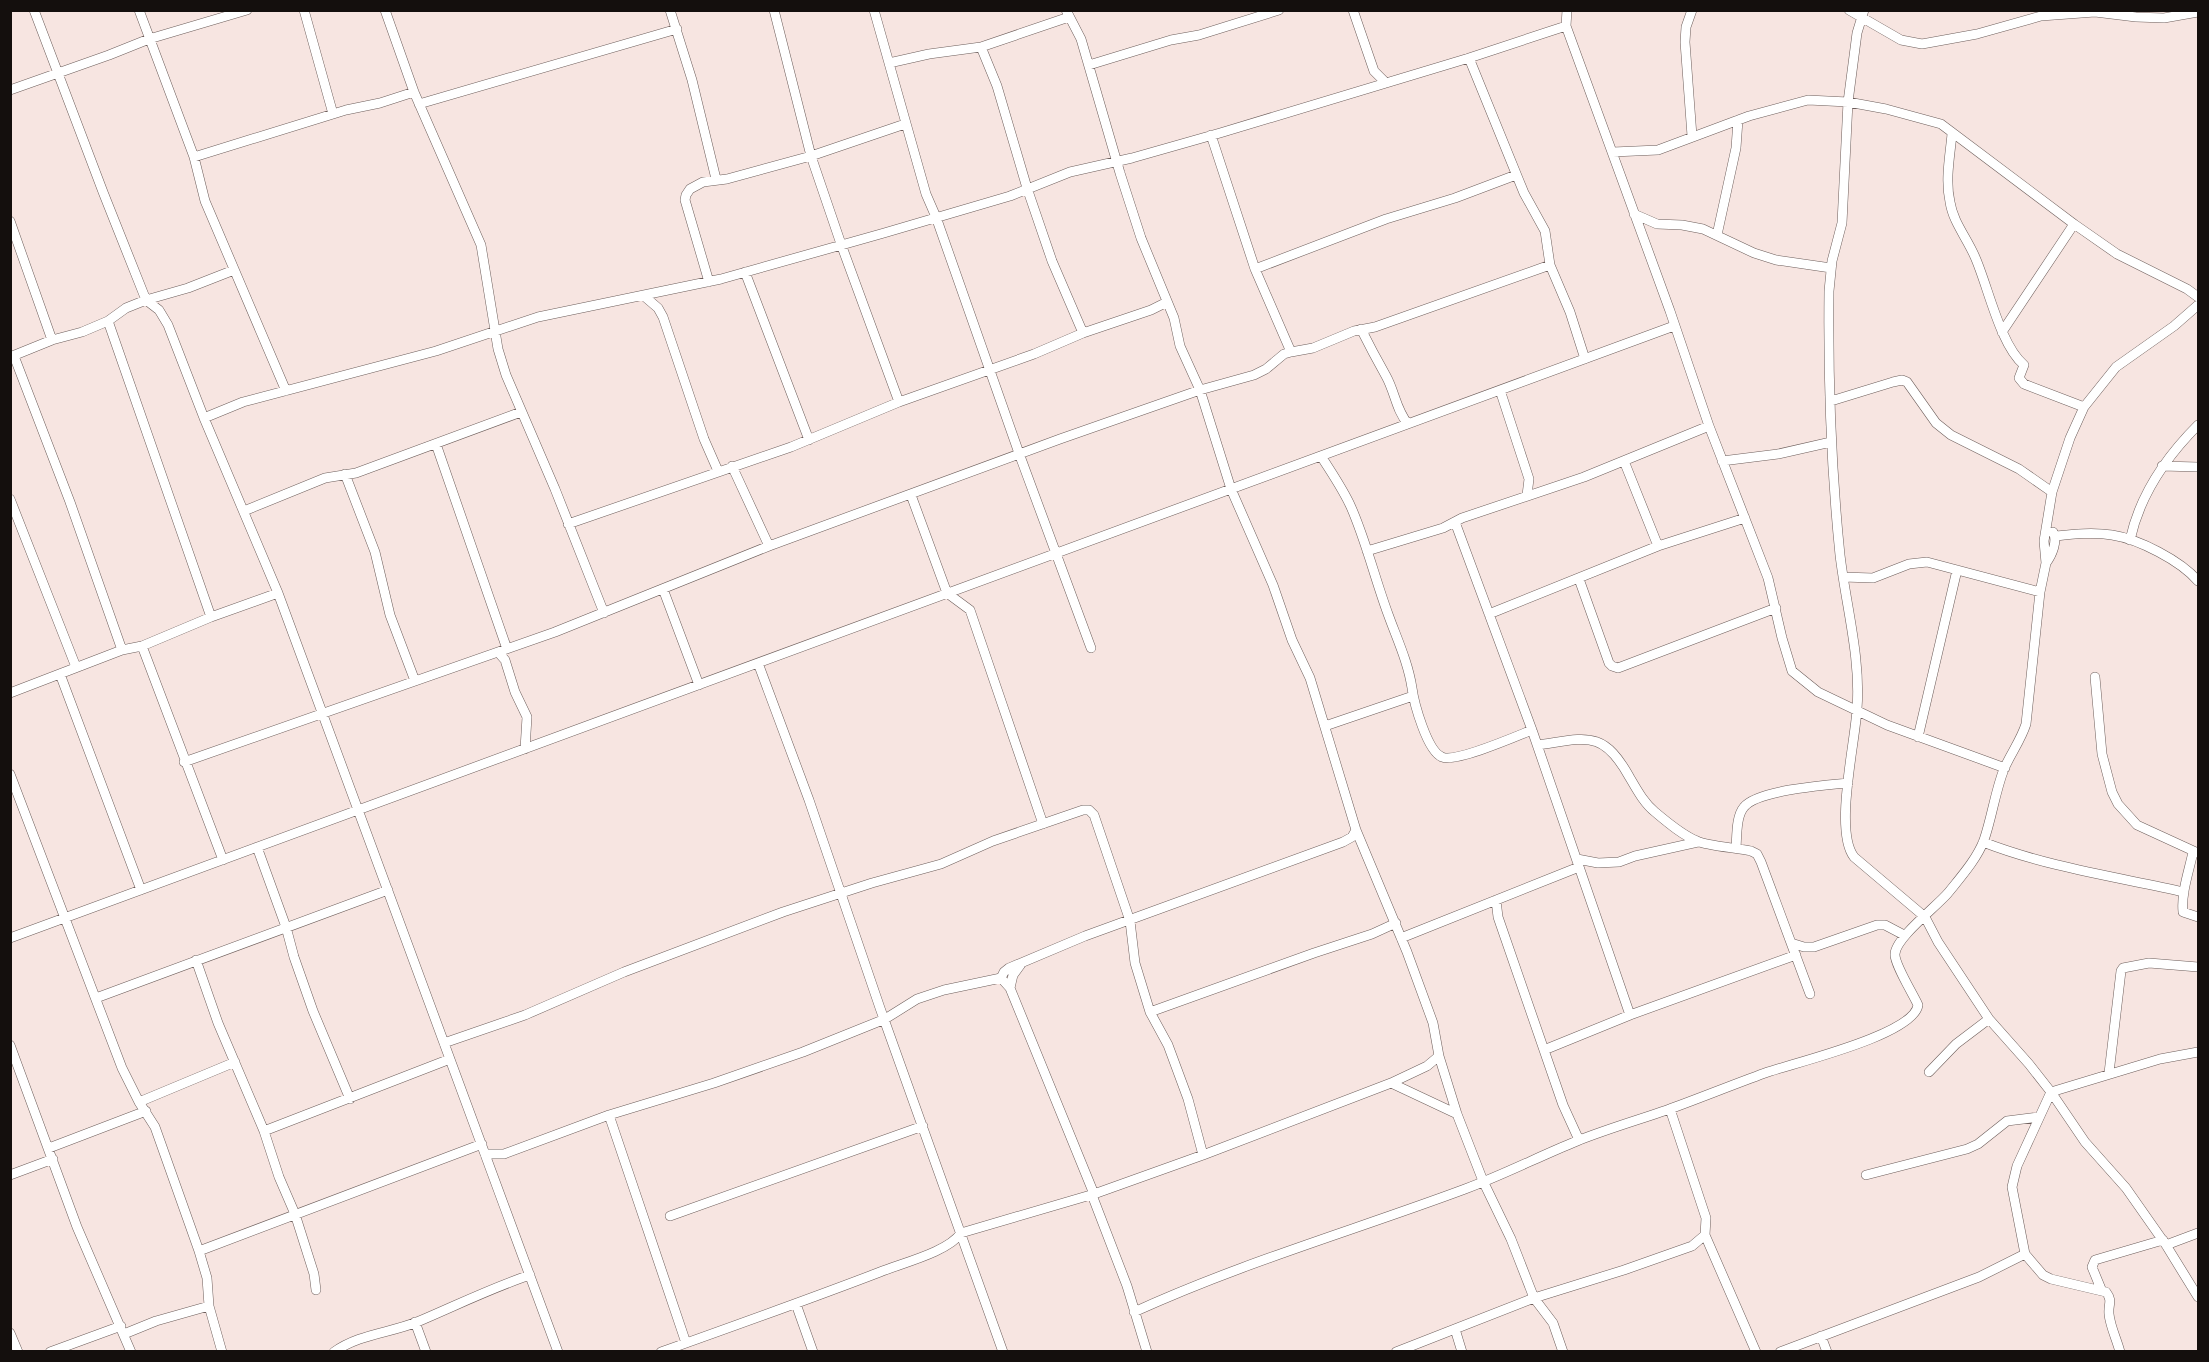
<svg xmlns="http://www.w3.org/2000/svg" width="2209" height="1362" font-family="Arial,sans-serif">
<style>
.lines{fill:none;stroke-linecap:round;stroke-linejoin:round}
.minor-casing{stroke:#6d5e5b;stroke-width:10}
.minor{stroke:#fff;stroke-width:9}
</style>
<rect width="100%" height="100%" fill="#f7e5e1"/>
<g class="lines">
<defs>
<path id="minor" d="M 34,10 L 103,192 L 146,300 L 159,310 L 168,325 L 204,418 L 278,593 L 558,1352
M 139,10 L 194,157 L 205,201 L 286,391
M 304,10 L 333,114
M 385,10 L 414,92 L 481,245 L 498,349 L 506,375 L 555,489 L 604,613
M 670,10 L 692,80 L 716,179
M 774,10 L 811,156 L 841,244 L 899,402
M 874,10 L 926,194 L 936,217 L 1020,456 L 1091,648
M 1066,10 L 1081,39 L 1120,173 L 1141,238 L 1174,318 L 1180,346 L 1200,390 L 1231,489 L 1273,585 L 1292,640 L 1310,678 L 1356,830 L 1407,952 L 1433,1023 L 1439,1056 L 1427,1066 L 1391,1083
M 1353,10 L 1374,71 L 1386,83
M 1567,10 L 1566,26 L 1670,311 L 1709,426 L 1768,578 L 1782,638 L 1792,671 L 1818,692 L 1887,725 L 2005,768
M 1692,10 L 1686,27 L 1685,42 L 1692,136
M 1849,10 L 1901,40 L 1922,44 L 1977,34 L 2041,16 L 2095,12 L 2136,17 L 2164,18 L 2198,12
M 1864,10 L 1857,33 L 1848,102 L 1842,223 L 1832,261 L 1829,291 C 1828,379 1831,467 1840,555 C 1846,606 1861,658 1857,709 C 1855,744 1834,831 1854,857 L 1925,917 L 1938,942 L 1989,1019 L 2029,1064 L 2051,1092 L 2085,1142 L 2126,1188 L 2166,1245 L 2198,1297
M 981,47 L 1069,17
M 1469,58 L 1524,193 L 1545,231 L 1550,265 L 1570,312 L 1585,359
M 889,63 L 929,54 L 981,47 L 997,86 L 1027,188 L 1052,261 L 1083,333
M 1089,65 L 1171,40 L 1199,35 L 1279,10
M 10,90 L 109,55 L 149,39 L 247,10
M 419,104 L 677,29
M 1952,134 C 1950,156 1945,180 1950,202 C 1953,222 1967,238 1975,257 C 1988,286 2000,345 2024,365 L 2019,378 L 2024,384 L 2084,407
M 1211,135 L 1255,269 L 1291,352
M 1613,152 L 1658,150 L 1749,116 L 1808,100 L 1848,102 L 1886,109 L 1941,124 L 2074,224 L 2117,254 L 2187,289 L 2198,297
M 194,157 L 346,110 L 380,103 L 414,92
M 1634,214 L 1657,224 L 1682,225 L 1703,229 L 1754,253 L 1776,260 L 1831,268
M 10,221 L 52,340
M 1717,235 L 1736,148 L 1738,120
M 1255,269 L 1386,219 L 1455,198 L 1516,175
M 745,272 L 809,440
M 709,282 L 685,200 L 686,195 L 690,189 L 703,182 L 727,179 L 811,156 L 905,124
M 644,296 L 658,308 L 663,317 L 704,439 L 718,471
M 108,321 L 211,617
M 1361,329 C 1369,345 1377,360 1386,376 C 1395,392 1396,410 1408,424
M 2002,332 L 2074,224
M 14,356 L 70,502 L 122,650
M 10,357 L 52,340 L 82,332 L 108,321 L 126,308 L 146,300 L 188,288 L 234,270
M 1500,390 L 1529,479 L 1527,495
M 1831,401 L 1893,382 L 1902,380 L 1907,382 L 1936,423 L 1951,435 L 2019,469 L 2052,492
M 204,418 L 243,402 L 436,351 L 538,317 L 721,279 L 884,233 L 1010,196 L 1070,172 L 1132,158 L 1220,133 L 1469,58 L 1566,26
M 436,444 L 507,649
M 1321,456 C 1331,472 1343,489 1351,507 C 1366,541 1375,579 1388,614 C 1397,639 1408,662 1412,688 C 1414,703 1427,751 1442,757 C 1455,763 1517,736 1532,730
M 1624,461 L 1658,546
M 1722,461 L 1778,454 L 1831,442
M 732,466 L 769,546
M 2162,466 L 2198,467
M 345,474 L 375,552 L 390,615 L 415,681
M 911,495 L 947,593 L 970,610 L 1043,824
M 10,499 L 76,667
M 244,511 L 325,478 L 356,473 L 521,412
M 1455,522 L 1532,730 L 1630,1015
M 568,524 L 791,447 L 899,402 L 1034,354 L 1083,333 L 1151,310 L 1167,302
M 2056,536 C 2074,534 2093,532 2112,535 C 2139,539 2181,561 2198,581
M 2130,540 C 2140,494 2166,457 2198,425
M 1367,551 L 1443,528 L 1462,518 L 1584,477 L 1709,426
M 2046,563 C 2052,555 2058,541 2053,532
M 1843,577 L 1873,578 L 1909,564 L 1927,562 L 2040,592
M 1579,579 L 1609,663 L 1612,666 L 1618,668 L 1776,608
M 663,589 L 699,685
M 1489,614 L 1658,546 L 1745,518
M 142,646 L 223,860
M 498,652 L 505,660 L 515,692 L 527,717 L 525,749
M 758,663 L 809,800 L 880,1008 L 1003,1352
M 60,674 L 141,890
M 2095,677 L 2102,754 L 2112,792 L 2118,804 L 2137,825 L 2198,853
M 10,693 L 122,650 L 142,646 L 211,617 L 278,593
M 1325,726 L 1413,696
M 1918,737 L 1957,570
M 1538,745 C 1587,738 1603,729 1630,778 C 1637,790 1644,803 1655,812 C 1667,822 1682,835 1697,841 C 1707,846 1738,848 1751,851 L 1757,854 L 1761,862 L 1810,994
M 184,762 L 555,632 L 769,546 L 1060,439 L 1200,390 L 1254,375 L 1266,369 L 1284,354 L 1291,352 L 1313,348 L 1354,331 L 1375,327 L 1550,265
M 10,774 L 122,1068 L 139,1102 L 155,1127 L 199,1251 L 482,1144
M 1983,842 C 2047,867 2117,877 2184,892
M 257,847 L 286,927 L 294,957 L 313,1011 L 350,1099
M 1736,848 C 1737,836 1736,816 1744,807 C 1758,790 1826,785 1848,783
M 2193,852 C 2189,871 2181,893 2183,912 L 2198,917
M 1577,859 L 1598,863 L 1619,862 L 1635,856 L 1698,842
M 1496,900 L 1498,917 L 1563,1105 L 1579,1140
M 10,938 L 1674,326
M 1401,938 L 1579,867
M 1791,943 L 1804,947 L 1814,947 L 1877,925 L 1885,925 L 1904,935
M 196,960 L 218,1023 L 264,1131 L 279,1177 L 295,1214 L 314,1274 L 316,1290
M 1001,978 L 1004,972 L 1009,968 L 1085,936 L 1343,842 L 1352,837 L 1356,830
M 1010,988 L 1013,975 L 1021,964
M 96,998 L 388,890
M 1150,1012 L 1314,953 L 1372,934 L 1396,923
M 444,1043 L 525,1015 L 624,972 L 783,912 L 872,883 L 941,864 L 993,841 L 1083,810 L 1089,810 L 1094,815 L 1130,921 L 1135,963 L 1150,1012 L 1168,1045 L 1188,1099 L 1203,1155
M 10,1045 L 77,1227 L 131,1352
M 1544,1050 L 1630,1015 L 1796,955
M 1439,1056 L 1457,1114 L 1483,1181 L 1511,1239 L 1534,1298 L 1624,1270 L 1692,1246 L 1705,1235 L 1706,1218 L 1670,1109
M 1929,1072 L 1956,1044 L 1989,1019
M 2109,1073 L 2121,971 L 2123,968 L 2149,963 L 2198,967
M 139,1102 L 235,1062
M 609,1115 L 686,1343
M 264,1131 L 450,1059
M 49,1148 L 146,1111
M 485,1154 L 504,1154 L 609,1115 L 714,1083 L 803,1052 L 885,1019 L 917,999 L 944,990 L 1001,978 L 1010,988 L 1094,1194
M 10,1175 L 53,1159
M 1866,1175 L 1967,1149 L 1978,1144 L 2007,1121 L 2039,1117
M 1092,1195 L 1127,1286 L 1147,1352
M 670,1216 L 923,1126
M 1705,1235 L 1756,1352
M 2166,1245 L 2198,1233
M 199,1251 L 207,1278 L 209,1306 L 222,1352
M 2025,1254 L 2043,1275 L 2051,1279 L 2106,1292 C 2113,1301 2108,1304 2109,1314 C 2110,1326 2117,1340 2120,1352
M 2101,1289 L 2092,1267 L 2095,1260 L 2163,1240
M 796,1304 L 813,1352
M 1134,1312 C 1241,1263 1355,1230 1465,1189 C 1503,1175 1540,1156 1577,1141 C 1607,1129 1638,1120 1667,1110 C 1700,1098 1732,1085 1765,1073 C 1793,1063 1914,1035 1918,1005 C 1913,994 1895,965 1895,955 C 1894,939 1936,907 1948,893 C 1960,878 1977,859 1984,840 C 1992,817 1995,792 2004,769 C 2011,753 2021,740 2026,724 L 2040,592 L 2046,563 L 2044,541 L 2052,492 L 2070,438 L 2084,407 L 2116,367 L 2174,326 L 2198,305
M 415,1322 L 426,1352
M 1455,1329 L 1462,1352
M 10,1333 L 18,1352
M 124,1334 L 156,1321 L 209,1306
M 1821,1336 L 1827,1352
M 50,1352 L 121,1326
M 334,1352 C 359,1334 390,1333 417,1322 C 455,1306 491,1288 530,1275
M 661,1352 C 734,1326 807,1300 880,1272 C 902,1263 948,1252 961,1233 L 1094,1194 L 1203,1155 L 1391,1083 L 1457,1114
M 1396,1352 L 1534,1298 L 1553,1323 L 1563,1352
M 1780,1352 L 1979,1277 L 2025,1254 L 2012,1187 L 2017,1166 L 2051,1092 L 2160,1059 L 2198,1052"/>
</defs>
<!-- minor casing -->
<use href="#minor" class="minor-casing"/>
<!-- minor -->
<use href="#minor" class="minor"/>
</g>
<!-- border -->
<rect width="2209" height="1362" fill="none" stroke="#140f0d" stroke-width="24"/>
</svg>
